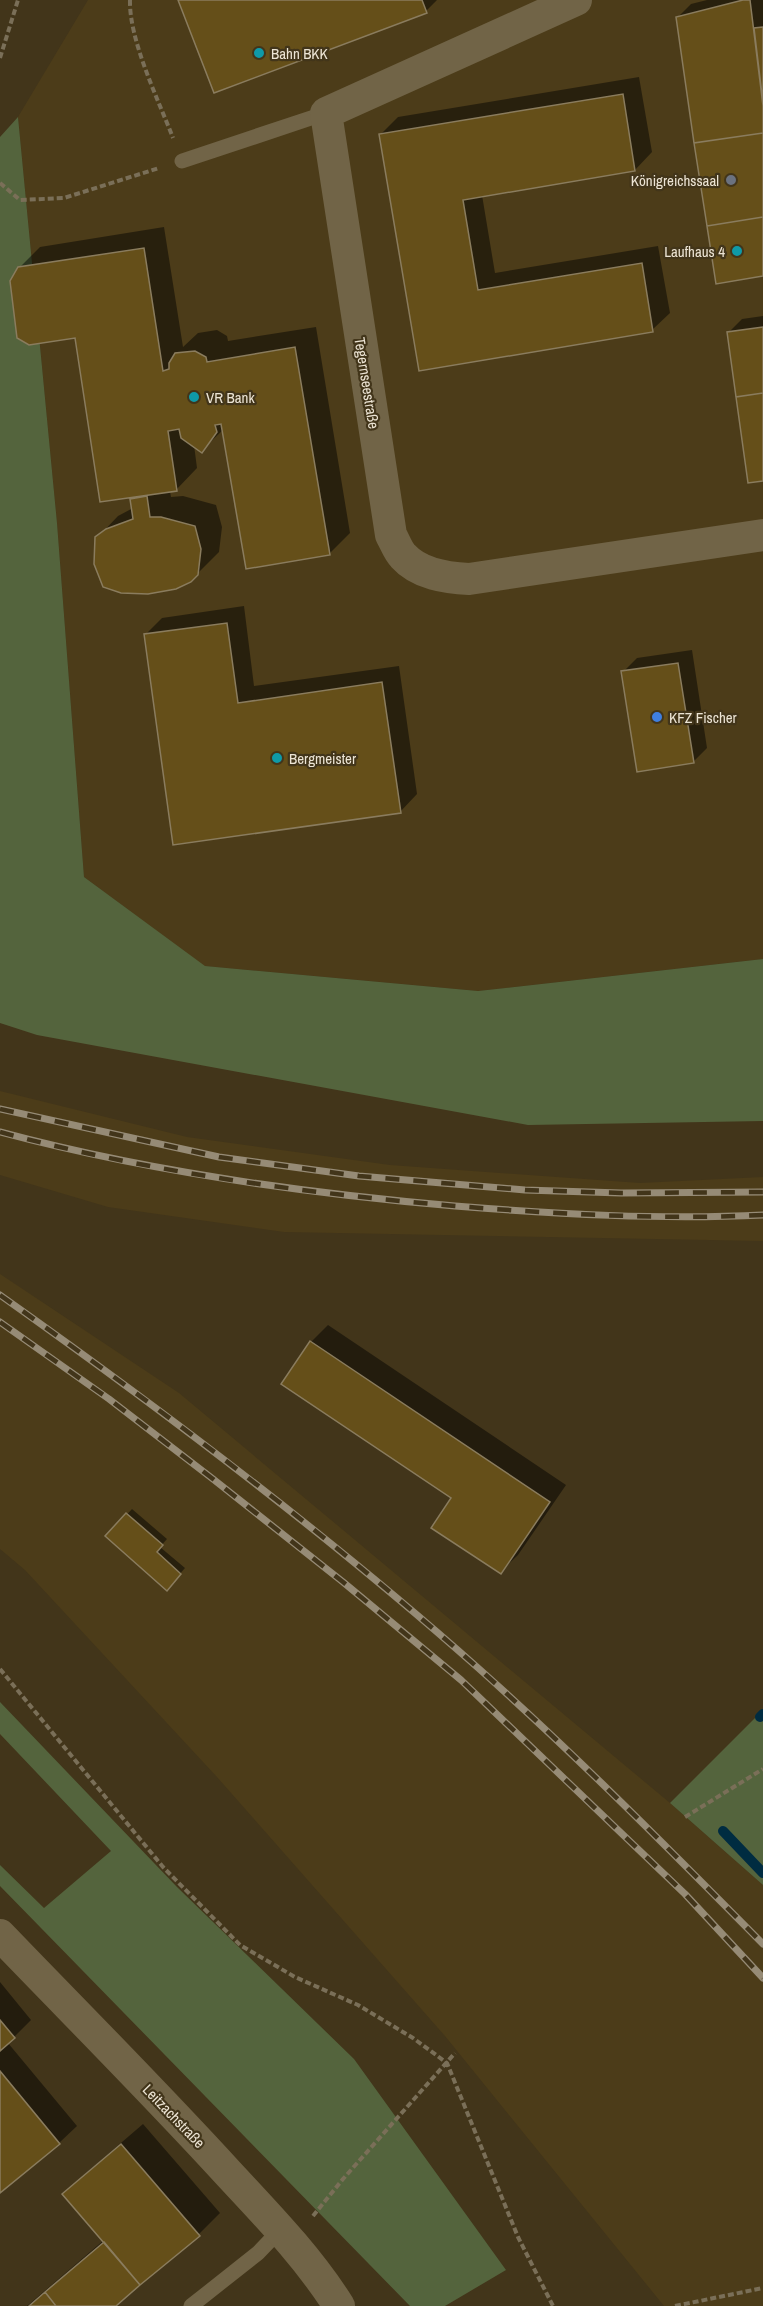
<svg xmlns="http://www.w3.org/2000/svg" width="763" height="2306" font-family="'Archivo Narrow',sans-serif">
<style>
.built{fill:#4c3c19}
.green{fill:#54643d}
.shadow{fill:#0007}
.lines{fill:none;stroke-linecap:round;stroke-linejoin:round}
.stream{stroke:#002c41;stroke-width:10}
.building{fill:#654f19;stroke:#8a7c5e;stroke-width:1.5}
.path{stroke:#7a6f58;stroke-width:4;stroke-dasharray:6 3;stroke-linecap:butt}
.service{stroke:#716447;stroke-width:15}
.minor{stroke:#716447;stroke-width:32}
.rail-casing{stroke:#968b76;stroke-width:7}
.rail{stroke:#42351a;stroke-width:4.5;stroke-dasharray:14;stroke-linecap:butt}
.culture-dot{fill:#0f9aa8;stroke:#42351a;stroke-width:2}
.worship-dot{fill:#6b7280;stroke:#42351a;stroke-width:2}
.shop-dot{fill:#3f7fe0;stroke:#42351a;stroke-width:2}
.labels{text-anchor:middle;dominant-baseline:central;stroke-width:4.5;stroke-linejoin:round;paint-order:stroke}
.poi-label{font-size:15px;fill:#ece4d4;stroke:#42351a;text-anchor:start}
.street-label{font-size:15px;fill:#ece4d4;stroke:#42351a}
</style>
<rect width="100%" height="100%" fill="#42351a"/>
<!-- built -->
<path class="built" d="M 88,0 L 763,0 L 763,959 L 478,991 L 204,966 L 84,877 L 57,523 L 18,117 Z
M 0,1091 L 187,1137 L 390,1165 L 640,1183 L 763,1177 L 763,1241 L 284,1232 L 108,1207 L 0,1175 Z
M 0,1274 L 179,1393 L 670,1803 L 763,1885 L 763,2306 L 664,2306 L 445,2036 L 217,1777 L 25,1570 L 0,1549 Z"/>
<!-- green -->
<path class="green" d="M 18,117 L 57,523 L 84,877 L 205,966 L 478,991 L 763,959 L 763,1121 L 528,1125 L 37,1035 L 0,1023 L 0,137 Z
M 0,1702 L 177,1887 L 354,2059 L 506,2270 L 445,2306 L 410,2306 L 0,1886 L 0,1865 L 44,1908 L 111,1851 L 0,1734 Z
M 763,1710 L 763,1885 L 670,1803 Z"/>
<!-- shadow -->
<path class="shadow" d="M 179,0 L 437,0 L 426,11 Z
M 707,0 L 763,0 L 763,275 L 677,18 L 691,4 Z
M 639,77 L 652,152 L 635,170 L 482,195 L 495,273 L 658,246 L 670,313 L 652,330 L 420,369 L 381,134 L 398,117 Z
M 164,227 L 183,347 L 198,333 L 217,330 L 227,336 L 228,341 L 316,327 L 350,533 L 329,554 L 224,429 L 201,451 L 194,445 L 197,468 L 176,490 L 170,491 L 171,497 L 183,496 L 216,505 L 222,527 L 219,552 L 197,574 L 97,538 L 118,516 L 133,508 L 132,497 L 77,336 L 19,268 L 40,247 Z
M 763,316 L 763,480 L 728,333 L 742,319 Z
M 244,606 L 254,686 L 399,666 L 417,794 L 400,812 L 174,843 L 145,635 L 162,618 Z
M 692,650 L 707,748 L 693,762 L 623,672 L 637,658 Z
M 328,1325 L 566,1485 L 518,1555 L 500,1572 L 453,1497 L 311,1342 Z
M 132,1509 L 167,1539 L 160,1547 L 185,1568 L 171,1584 L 107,1536 Z
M 0,1982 L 31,2020 L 8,2043 L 77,2126 L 59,2143 L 0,2191 Z
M 143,2124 L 220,2213 L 199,2234 L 114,2306 L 27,2306 L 104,2240 L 64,2194 L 86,2173 Z"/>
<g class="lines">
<!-- stream -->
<path class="stream" d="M 760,1717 L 763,1714
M 723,1831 L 763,1873"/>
</g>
<!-- building -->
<path class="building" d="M 178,0 L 422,0 L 427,13 L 214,93 Z
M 743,0 L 750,0 L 763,106 L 763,133 L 694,143 L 676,17 Z
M 763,27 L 763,103 L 754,28 Z
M 623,94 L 635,171 L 463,200 L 478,290 L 642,263 L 653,332 L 419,371 L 379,134 Z
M 763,133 L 763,217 L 707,226 L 694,143 Z
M 763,217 L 763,276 L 716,284 L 707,226 Z
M 144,248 L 163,371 L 169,369 L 169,363 L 175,353 L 195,351 L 206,357 L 207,362 L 295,347 L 330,555 L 246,569 L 221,424 L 215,425 L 217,432 L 202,453 L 181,438 L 179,429 L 168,431 L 177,491 L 100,502 L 75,338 L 29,345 L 17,338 L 10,281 L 18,267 Z
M 763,327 L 763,393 L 736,397 L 727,332 Z
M 763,393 L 763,481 L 748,483 L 736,397 Z
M 147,496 L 150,517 L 161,517 L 195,526 L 201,549 L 198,575 L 191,582 L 176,589 L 148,594 L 121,593 L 103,587 L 94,564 L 95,537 L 106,529 L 133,519 L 130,499 Z
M 227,623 L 238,703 L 382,682 L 401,813 L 173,845 L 144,634 Z
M 678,663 L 694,763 L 637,772 L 621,671 Z
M 310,1341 L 550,1502 L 501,1574 L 431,1528 L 451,1498 L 281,1384 Z
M 126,1513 L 163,1545 L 157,1552 L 181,1574 L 167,1591 L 105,1536 Z
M 0,2020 L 15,2038 L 0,2051 Z
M 0,2071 L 60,2144 L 0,2193 Z
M 121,2144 L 200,2236 L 140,2285 L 62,2194 Z
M 104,2242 L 140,2285 L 116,2306 L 56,2306 L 45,2292 Z
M 45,2292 L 56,2306 L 29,2306 Z"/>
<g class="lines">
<!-- path -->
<path class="path" d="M 130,0 C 129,40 158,99 173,138
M 0,58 L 18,0
M 0,183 L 20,200 L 64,198 L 159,168
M 0,1669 L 163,1867 L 240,1945 L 295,1977 L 358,2005 L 413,2038 L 447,2063 L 518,2237 L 553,2306
M 685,1817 L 763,1769
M 313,2216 L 343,2179 L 455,2053
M 675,2306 L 763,2288"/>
<!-- service -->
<path class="service" d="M 182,161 L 326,113
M 191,2306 L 258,2253 L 280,2230"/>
<!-- minor -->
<path class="minor" d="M 576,0 L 326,113 L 391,535 C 395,542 398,551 403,556 C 419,574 446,578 469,579 L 763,535
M 0,1935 C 76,2014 154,2092 228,2173 C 267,2215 308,2257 339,2306"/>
<defs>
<path id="rail" d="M 0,1109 L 219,1157 L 359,1176 L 525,1190 L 621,1193 L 763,1192
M 0,1132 C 149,1172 302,1193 455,1206 C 557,1214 661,1220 763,1215
M 0,1295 C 164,1411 326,1533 477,1667 C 576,1755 670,1850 763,1944
M 0,1322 L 109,1399 L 213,1479 L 343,1582 L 461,1680 L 685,1894 L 763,1978"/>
</defs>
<!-- rail casing -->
<use href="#rail" class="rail-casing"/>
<!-- rail -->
<use href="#rail" class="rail"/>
</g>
<!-- markers -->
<g class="culture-dot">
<circle cx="259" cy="53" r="6"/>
<circle cx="737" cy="251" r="6"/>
<circle cx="194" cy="397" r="6"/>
<circle cx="277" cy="758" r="6"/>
</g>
<circle class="worship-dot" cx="731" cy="180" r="6"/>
<circle class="shop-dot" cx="657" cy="717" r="6"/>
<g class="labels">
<!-- poi labels -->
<g class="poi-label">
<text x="271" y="53">Bahn BKK</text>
<text x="719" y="180" text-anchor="end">Königreichssaal</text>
<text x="725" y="251" text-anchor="end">Laufhaus 4</text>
<text x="206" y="397">VR Bank</text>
<text x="669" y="717">KFZ Fischer</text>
<text x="289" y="758">Bergmeister</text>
</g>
<!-- street labels -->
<g class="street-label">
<text transform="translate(367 383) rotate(81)">Tegernseestraße</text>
<text transform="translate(174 2116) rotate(46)">Leitzachstraße</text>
</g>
</g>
</svg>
